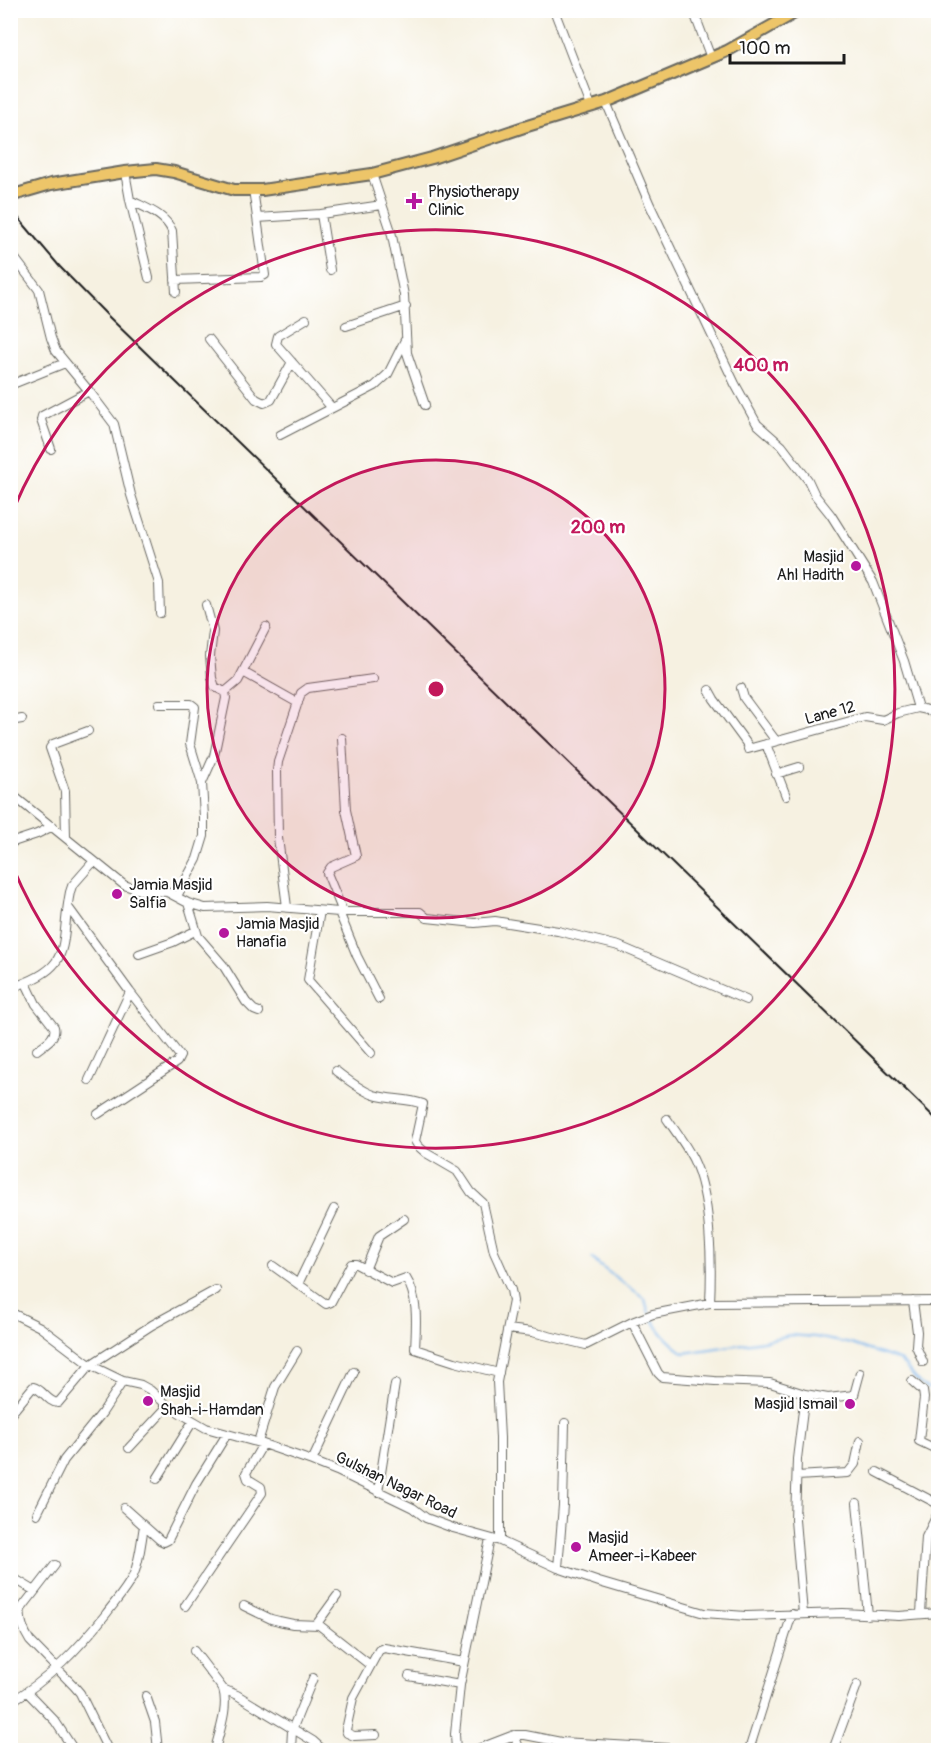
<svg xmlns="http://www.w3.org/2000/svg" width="949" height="1761" font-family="Pangolin,sans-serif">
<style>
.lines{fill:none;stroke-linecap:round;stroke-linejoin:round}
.stream{stroke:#7bb5ec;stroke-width:2}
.minor-casing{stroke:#686761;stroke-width:10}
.major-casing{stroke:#686761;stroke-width:14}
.minor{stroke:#fff;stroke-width:8}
.major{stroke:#edc569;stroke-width:10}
.rail{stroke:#1c1c1c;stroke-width:2}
.ring{fill:none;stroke:#c2185b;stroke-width:3}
.poi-dot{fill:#b5179e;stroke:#fff;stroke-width:2}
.labels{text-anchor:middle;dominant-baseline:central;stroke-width:4.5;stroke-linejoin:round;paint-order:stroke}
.poi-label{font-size:16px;fill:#1c1c1c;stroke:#fff;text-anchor:start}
.street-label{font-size:16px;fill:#1c1c1c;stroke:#fff}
.centre{fill:#c2185b;stroke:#fff;stroke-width:3}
.ring-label{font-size:18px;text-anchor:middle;font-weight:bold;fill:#c2185b;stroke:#fff;stroke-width:4.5;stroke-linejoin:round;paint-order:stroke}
</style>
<rect width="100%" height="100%" fill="#fff"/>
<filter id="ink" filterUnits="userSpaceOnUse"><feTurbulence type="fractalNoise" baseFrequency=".0167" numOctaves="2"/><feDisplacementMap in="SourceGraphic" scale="12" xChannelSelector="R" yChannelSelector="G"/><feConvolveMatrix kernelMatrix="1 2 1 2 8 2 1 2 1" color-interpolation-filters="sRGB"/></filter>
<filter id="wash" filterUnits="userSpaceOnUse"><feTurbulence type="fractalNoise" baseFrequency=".008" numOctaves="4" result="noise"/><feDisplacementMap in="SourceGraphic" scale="24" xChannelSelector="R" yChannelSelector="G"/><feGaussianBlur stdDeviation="1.35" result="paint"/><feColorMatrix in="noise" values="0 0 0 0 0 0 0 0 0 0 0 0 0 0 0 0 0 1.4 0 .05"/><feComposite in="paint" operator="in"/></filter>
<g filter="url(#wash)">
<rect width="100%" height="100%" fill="#f6f1e1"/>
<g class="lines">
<!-- stream -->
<path class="stream" d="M 592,1258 L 600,1266 L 639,1294 L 645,1300 L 649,1313
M 652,1318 C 659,1332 671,1344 684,1353 L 763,1341 L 790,1335 L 815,1337 L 851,1344 L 901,1361 L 919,1383 L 938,1394"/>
</g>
</g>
<g filter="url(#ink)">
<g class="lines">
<defs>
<path id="minor" d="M 554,10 L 591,106
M 693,10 L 711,58
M 606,102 L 650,205 L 735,384 L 757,424 L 782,446 L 808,480 L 815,495 L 831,515 L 873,582 L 904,661 L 918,708
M 125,172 L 130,200 L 149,278
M 372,174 L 391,231 L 404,295 L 407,353 L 425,405
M 130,200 C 145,208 165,214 172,231 L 176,292
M 321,214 L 330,270
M 257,218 L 321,214 L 382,205
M 10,252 L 39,290 L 51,338 L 56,351 L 89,391 L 114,424 L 131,495 L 159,583 L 160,613
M 175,280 L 261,277 L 265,275 L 253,189
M 306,319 L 278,336 L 276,344 L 332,408
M 346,326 L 406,306
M 209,339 L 256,399 L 264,403 L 271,400 L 292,362
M 10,385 L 65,363
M 280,435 L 375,386 L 388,374 L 405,340
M 51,449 L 41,420 L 42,416 L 89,391
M 243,672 L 298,703
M 741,688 L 744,698 L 776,741
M 709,690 L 714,699 L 750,748
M 225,692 L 238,681 L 266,627
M 159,704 L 191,704 L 195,707 L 190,744 L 202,783 L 204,817 L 204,836 L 197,859 L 177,896
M 10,721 L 22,719
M 342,738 L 346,810 L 356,856 L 331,867 L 327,873 L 343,912
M 766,744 L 786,796
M 748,749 L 865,717 L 883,720 L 898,713 L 918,708 L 932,711 L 938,718
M 776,774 L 799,767
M 202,783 L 214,756 L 226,698 L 225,692 L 215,687 L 212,678 L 210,656 L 213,631 L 206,605
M 10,793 L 124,885 L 139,890 L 167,892 L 188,903 L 205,908 L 267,906 L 339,912 L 420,912 L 427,918 L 475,923 L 495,921 L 558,931 L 619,946 L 746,1000
M 66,837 L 65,791 L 50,748 L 53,744 L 88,731
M 10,843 L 37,834 L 53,826
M 188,903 L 198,936 L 223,965 L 246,1002 L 254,1010 L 259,1012
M 68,907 L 130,992 L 180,1056 L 177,1062 L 98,1114
M 287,907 L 278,838 L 277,771 L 278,762 L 301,693 L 308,688 L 373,679
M 320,911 L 308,980 L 371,1053
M 339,912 L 357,956 L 379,999
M 139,954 L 173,942 L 195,931
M 26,983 L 36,1004 L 54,1027 C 57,1038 44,1044 37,1050
M 10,988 C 76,967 59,947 70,892 L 72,886 L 94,861
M 336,1071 C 348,1080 360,1090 374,1095 C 390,1100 407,1098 423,1104 L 415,1141 L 418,1146 L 426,1153 L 457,1171 L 471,1192 L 483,1203 L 494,1252 L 511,1290 L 513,1301 L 497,1382 L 500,1438 L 500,1541
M 89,1080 L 130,992
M 667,1119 C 676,1132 686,1145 693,1159 C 711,1195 712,1262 710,1303
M 273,1266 L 326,1304 L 331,1302 L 351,1264 L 356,1264 L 392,1283 L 406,1278 C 419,1298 416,1326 415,1349 L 455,1362 L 499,1373
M 365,1270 L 379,1236 L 404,1219
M 298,1284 L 334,1209
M 913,1301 L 917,1332 L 916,1346 L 923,1362
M 10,1312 L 40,1327 L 90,1365 L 123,1381 L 141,1385 L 150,1390 L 168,1406 L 206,1428 L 263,1444 L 312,1461 L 337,1471 L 413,1508 L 426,1518 L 453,1528 L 500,1541 L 558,1568 L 599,1582 L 704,1613 L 746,1616 L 843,1613 L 899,1616 L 938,1613
M 632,1322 L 658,1373 L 662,1377 L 715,1381 L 770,1383 L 805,1394 L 797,1459 L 795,1520 L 803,1614
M 508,1329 L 532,1332 L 586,1345 L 632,1322 L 653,1314 L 710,1303 L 938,1301
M 912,1381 L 923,1391 L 924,1398 L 919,1441 L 938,1450
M 805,1394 L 828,1398 L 854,1395 L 860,1373
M 10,1415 L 33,1387 C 43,1389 47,1402 58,1403 L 90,1365 L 152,1325 L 216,1290
M 258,1442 L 275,1387 L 297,1351
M 129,1448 L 168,1406
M 312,1461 L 354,1372
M 877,1472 L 938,1504
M 797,1476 L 848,1473 L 855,1464 L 860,1441
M 157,1479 L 193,1421
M 378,1492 L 395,1384
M 857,1503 L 868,1615
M 124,1508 L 160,1540 L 164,1542 L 168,1540 L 196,1484 L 227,1434
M 37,1514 L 64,1460 L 102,1413 L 123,1381
M 55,1565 L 21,1609 C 19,1619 24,1632 30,1641 L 74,1686 L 80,1693 L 108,1750
M 558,1568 L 563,1505 L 565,1423
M 10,1576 L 35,1591
M 185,1606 L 262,1493 L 261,1487 L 248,1479 L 246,1473 L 263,1444
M 244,1606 L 271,1619 L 279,1621 L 293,1624 L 319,1625 L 370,1665
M 921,1613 L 926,1537 L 938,1513
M 316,1625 L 337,1596
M 194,1651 L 223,1689 C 229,1708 219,1732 215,1750
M 409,1676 L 460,1685
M 223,1689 L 237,1695 L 313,1741 L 323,1750
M 27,1692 L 55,1721 L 74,1750
M 146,1696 L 155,1722 L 158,1750
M 10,1702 C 49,1680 79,1648 106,1614 C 115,1602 126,1590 133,1576 C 140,1561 141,1542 144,1526
M 376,1735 L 354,1736 L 347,1733 L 346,1730 L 353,1698 L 379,1650 L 384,1648 L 464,1662
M 514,1735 L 520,1750
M 291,1750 L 292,1730 L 313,1678
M 456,1750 L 455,1734 L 460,1685 L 490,1539
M 475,1750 L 514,1735 L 525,1735 L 561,1742 L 704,1750
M 749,1750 L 792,1614
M 833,1750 L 857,1685"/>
<path id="major" d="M 10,196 L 51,184 L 125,172 L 156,169 L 174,172 L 234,190 L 262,190 L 372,174 L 432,158 L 524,127 L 606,102 L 727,51 L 800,10"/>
</defs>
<!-- minor casing -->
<use href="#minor" class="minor-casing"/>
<!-- major casing -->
<use href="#major" class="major-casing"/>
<!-- minor -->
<use href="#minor" class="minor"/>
<!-- major -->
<use href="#major" class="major"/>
<!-- rail -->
<path class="rail" d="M 10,208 L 60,267 L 108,316 L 938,1121"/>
</g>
</g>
<!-- distance rings -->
<circle cx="436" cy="689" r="229" fill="#c2185b" fill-opacity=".12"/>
<g class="ring">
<circle cx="436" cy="689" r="229"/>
<path d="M12 513A459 459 0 1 1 12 865"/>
</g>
<!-- markers -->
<g class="poi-dot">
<path d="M411 192h6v6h6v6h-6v6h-6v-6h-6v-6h6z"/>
<circle cx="856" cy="566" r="6"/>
<circle cx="117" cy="894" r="6"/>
<circle cx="224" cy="933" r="6"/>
<circle cx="148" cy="1401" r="6"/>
<circle cx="850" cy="1404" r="6"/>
<circle cx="576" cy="1547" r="6"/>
</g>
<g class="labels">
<!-- poi labels -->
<g class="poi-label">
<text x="428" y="192">Physiotherapy<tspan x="428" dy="18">Clinic</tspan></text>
<text x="844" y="557" text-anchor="end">Masjid<tspan x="844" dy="18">Ahl Hadith</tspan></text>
<text x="129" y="885">Jamia Masjid<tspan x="129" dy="18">Salfia</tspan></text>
<text x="236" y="924">Jamia Masjid<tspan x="236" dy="18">Hanafia</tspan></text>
<text x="160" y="1392">Masjid<tspan x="160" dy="18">Shah-i-Hamdan</tspan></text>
<text x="838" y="1404" text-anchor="end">Masjid Ismail</text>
<text x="588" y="1538">Masjid<tspan x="588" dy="18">Ameer-i-Kabeer</tspan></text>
</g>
<!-- street labels -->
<g class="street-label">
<text transform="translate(830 713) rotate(-15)">Lane 12</text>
<text transform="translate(396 1485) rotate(26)">Gulshan Nagar Road</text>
</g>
</g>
<circle cx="436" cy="689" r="9" class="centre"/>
<g class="ring-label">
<text x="761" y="371">400 m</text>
<text x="598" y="533">200 m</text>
</g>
<!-- margin -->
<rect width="949" height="1761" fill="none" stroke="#fff" stroke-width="36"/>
<!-- scale -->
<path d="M730 54v9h114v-9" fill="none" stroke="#1c1c1c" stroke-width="3"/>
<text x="739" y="54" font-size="18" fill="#1c1c1c" stroke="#ffffff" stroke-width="4.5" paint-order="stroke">100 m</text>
</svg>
